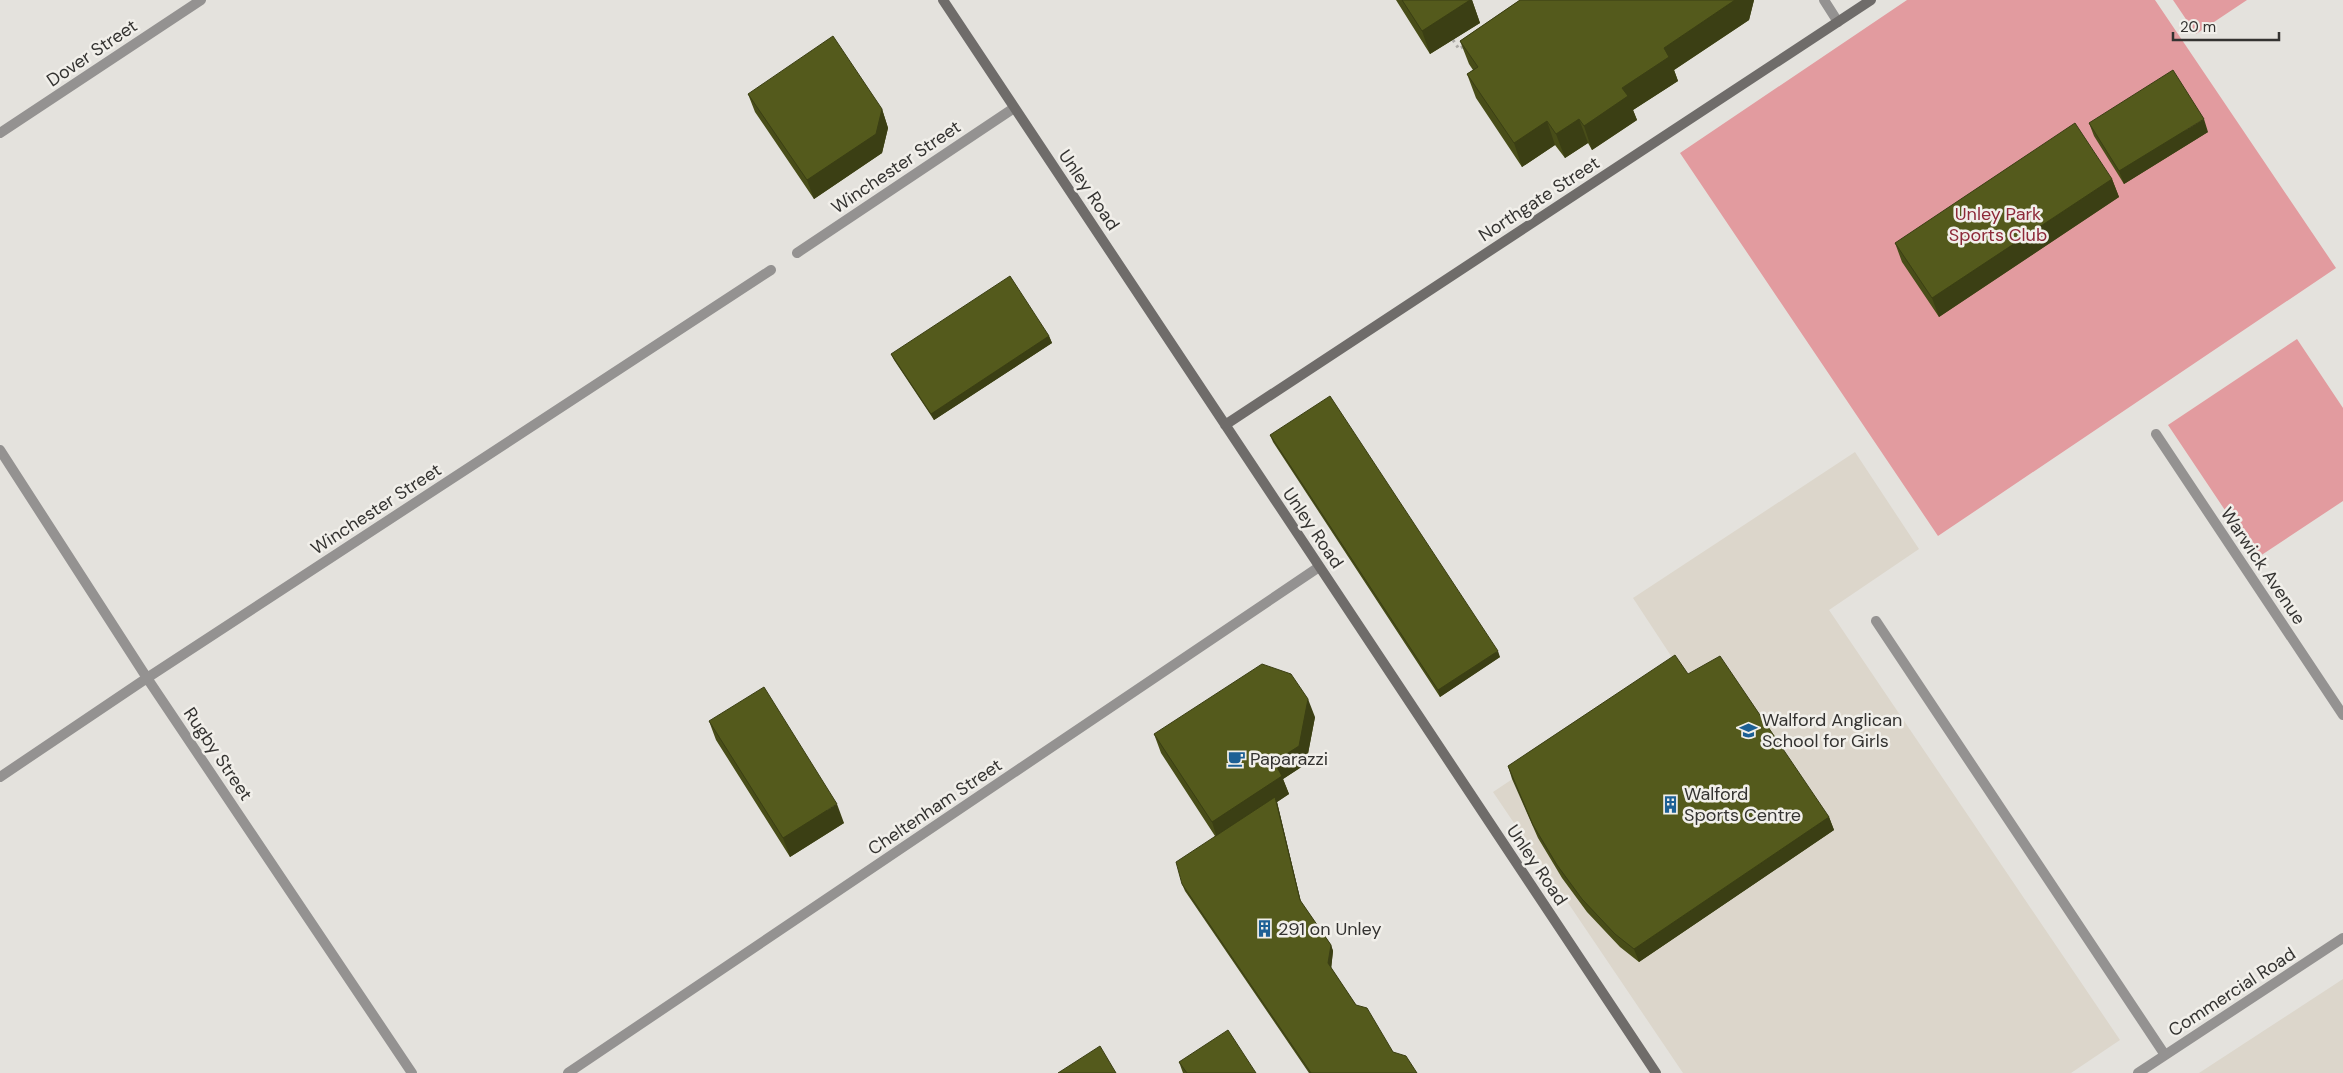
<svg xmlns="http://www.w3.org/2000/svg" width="2343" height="1073" font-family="'DM Sans',sans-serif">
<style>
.built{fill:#dcd6cb}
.green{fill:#e29b9f}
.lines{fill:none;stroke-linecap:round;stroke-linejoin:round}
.path{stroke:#acaaa6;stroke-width:3;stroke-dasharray:2.5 4;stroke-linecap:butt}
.minor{stroke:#949291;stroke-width:10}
.secondary{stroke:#6f6c6a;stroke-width:10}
.wall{fill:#484d18}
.shaded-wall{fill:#3b3f14}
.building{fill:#545a1c;stroke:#3b3f14}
.labels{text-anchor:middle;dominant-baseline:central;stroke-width:5;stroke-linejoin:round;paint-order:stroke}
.street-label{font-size:18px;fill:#343331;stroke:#f1efea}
.park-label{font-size:18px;fill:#8d2838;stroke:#f1efea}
.poi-label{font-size:18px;fill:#343331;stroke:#f1efea;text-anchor:start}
</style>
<rect width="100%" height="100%" fill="#e4e2dd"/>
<!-- built -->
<path class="built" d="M 1855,452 L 1919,549 L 1829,610 L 2120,1040 L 2071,1073 L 1683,1073 L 1493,792 L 1679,668 L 1633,598 Z
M 2343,979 L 2343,1073 L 2199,1073 Z"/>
<!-- green -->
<path class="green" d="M 1907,0 L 2155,0 L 2336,268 L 1938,536 L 1680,153 Z
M 2173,0 L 2247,0 L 2196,34 Z
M 2297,339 L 2343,408 L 2343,501 L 2257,558 L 2168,425 Z"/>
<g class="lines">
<!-- path -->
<path class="path" d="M 1453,40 L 1459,49 L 1464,46"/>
<!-- minor -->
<path class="minor" d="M 1824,0 L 1838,22
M 0,133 L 201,0
M 797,253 L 1014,108
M 2156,434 L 2343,715
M 0,450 L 147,678 L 412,1073
M 1876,621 L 2165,1055
M 0,777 L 147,678 L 771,270
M 568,1073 L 1319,567
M 2138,1073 L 2343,938"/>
<!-- secondary -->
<path class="secondary" d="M 943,0 L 1656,1073
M 1225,425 L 1871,0"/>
</g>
<!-- wall -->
<path class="wall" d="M 1396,0 L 1472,0 L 1480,23 L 1430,54 Z
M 1520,0 L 1754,0 L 1749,20 L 1674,70 L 1678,81 L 1633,110 L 1637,120 L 1592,150 L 1588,143 L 1565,158 L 1555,145 L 1522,167 L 1476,98 L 1467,74 L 1473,70 L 1469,64 L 1460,41 Z
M 748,94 L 882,109 L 888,128 L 882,153 L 814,199 L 755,112 Z
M 2089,123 L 2208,132 L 2124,184 L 2094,136 Z
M 2112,179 L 2119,197 L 1939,317 L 1902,262 L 1895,243 Z
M 1049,336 L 1052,343 L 934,420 L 894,360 L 891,354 Z
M 1270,435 L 1500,657 L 1440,697 L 1273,442 Z
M 1688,674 L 1829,817 L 1834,830 L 1639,962 L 1620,947 L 1587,912 L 1562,878 L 1538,838 L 1512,779 L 1508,766 Z
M 1315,717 L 1306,764 L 1283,779 L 1289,794 L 1277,802 L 1301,902 L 1331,945 L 1333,951 L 1331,968 L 1356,1005 L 1393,1052 L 1417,1073 L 1309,1073 L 1185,891 L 1182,884 L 1215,836 L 1161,753 L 1154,734 Z
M 709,721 L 844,823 L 790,857 L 716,740 Z
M 1179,1062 L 1256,1073 L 1183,1073 Z"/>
<!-- shaded-wall -->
<path class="shaded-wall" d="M 1470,0 L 1472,0 L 1480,23 L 1430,54 L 1422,31 Z
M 1735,0 L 1754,0 L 1749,20 L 1674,70 L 1678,81 L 1633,110 L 1637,120 L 1592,150 L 1584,126 L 1664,48 Z
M 882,109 L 888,128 L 882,153 L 814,199 L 807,180 Z
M 1579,119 L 1588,143 L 1565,158 L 1556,134 Z
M 2204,119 L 2208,132 L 2124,184 L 2119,171 Z
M 1547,121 L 1555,145 L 1522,167 L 1514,143 Z
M 2112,179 L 2119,197 L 1939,317 L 1932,298 Z
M 1049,336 L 1052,343 L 934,420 L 931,414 Z
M 1498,651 L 1500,657 L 1440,697 L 1438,690 Z
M 1308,699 L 1315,717 L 1306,764 L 1283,779 L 1289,794 L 1277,802 L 1302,907 L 1218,841 L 1212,822 L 1274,762 Z
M 837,804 L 844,823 L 790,857 L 783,838 Z
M 1829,817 L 1834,830 L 1639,962 L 1634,949 Z
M 1331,945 L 1333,951 L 1331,970 L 1328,963 Z"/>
<!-- building -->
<path class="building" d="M 1402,0 L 1470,0 L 1422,31 Z
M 1520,0 L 1735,0 L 1664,48 L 1669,57 L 1622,88 L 1628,96 L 1584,126 L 1579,119 L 1556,134 L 1547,121 L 1514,143 L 1467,74 L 1478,67 L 1460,41 Z
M 833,36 L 882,109 L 876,134 L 807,180 L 748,94 Z
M 2173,70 L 2204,119 L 2119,171 L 2089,123 Z
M 2075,123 L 2112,179 L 1932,298 L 1895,243 Z
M 1010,276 L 1049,336 L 931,414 L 891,354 Z
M 1330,396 L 1498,651 L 1438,690 L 1270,435 Z
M 1675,655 L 1688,674 L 1720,656 L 1829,817 L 1634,949 L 1615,934 L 1582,899 L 1557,865 L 1533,825 L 1508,766 Z
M 1262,664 L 1291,674 L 1308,699 L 1299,746 L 1274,762 L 1282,776 L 1212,822 L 1154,734 Z
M 764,687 L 837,804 L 783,838 L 709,721 Z
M 1275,797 L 1300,900 L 1331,945 L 1328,963 L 1356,1005 L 1367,1008 L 1393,1052 L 1406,1056 L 1417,1073 L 1311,1073 L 1182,884 L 1176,862 Z
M 1228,1030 L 1256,1073 L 1187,1073 L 1179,1062 Z
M 1100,1046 L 1116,1073 L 1058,1073 Z"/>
<!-- icons -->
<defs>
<symbol id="school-bare" viewBox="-9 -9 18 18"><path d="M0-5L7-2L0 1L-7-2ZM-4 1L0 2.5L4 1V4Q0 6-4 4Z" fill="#1d6095" stroke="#f1efea" stroke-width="2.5" paint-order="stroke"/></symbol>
<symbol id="cafe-bare" viewBox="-9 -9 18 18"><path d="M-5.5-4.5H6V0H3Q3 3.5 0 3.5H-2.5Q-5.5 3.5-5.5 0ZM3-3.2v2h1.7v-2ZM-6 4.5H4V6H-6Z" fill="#1d6095" stroke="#f1efea" stroke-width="2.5" paint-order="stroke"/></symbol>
<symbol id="building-bare" viewBox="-9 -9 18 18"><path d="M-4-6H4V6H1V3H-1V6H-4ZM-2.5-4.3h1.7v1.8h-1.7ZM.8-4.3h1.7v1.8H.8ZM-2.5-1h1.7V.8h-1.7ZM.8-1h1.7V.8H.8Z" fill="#1d6095" stroke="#f1efea" stroke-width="2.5" paint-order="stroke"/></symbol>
</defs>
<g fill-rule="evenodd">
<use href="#school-bare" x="1736" y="718" width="25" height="25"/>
<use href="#cafe-bare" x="1224" y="746" width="25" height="25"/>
<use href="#building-bare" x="1658" y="792" width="25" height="25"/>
<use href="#building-bare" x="1252" y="916" width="25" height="25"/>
</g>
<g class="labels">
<!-- street labels -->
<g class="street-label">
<text transform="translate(92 53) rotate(-34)">Dover Street</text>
<text transform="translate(896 167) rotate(-34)">Winchester Street</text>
<text transform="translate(1089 190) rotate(56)">Unley Road</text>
<text transform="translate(1539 199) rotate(-33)">Northgate Street</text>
<text transform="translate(376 509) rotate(-33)">Winchester Street</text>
<text transform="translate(1313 528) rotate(56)">Unley Road</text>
<text transform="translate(2263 566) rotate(56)">Warwick Avenue</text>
<text transform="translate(218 754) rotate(56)">Rugby Street</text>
<text transform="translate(935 807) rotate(-34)">Cheltenham Street</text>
<text transform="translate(1537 865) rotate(56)">Unley Road</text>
<text transform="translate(2232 992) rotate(-33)">Commercial Road</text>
</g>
<!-- park labels -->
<g class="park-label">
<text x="1998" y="214">Unley Park<tspan x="1998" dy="21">Sports Club</tspan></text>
</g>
<!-- poi labels -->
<g class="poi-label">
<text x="1762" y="720">Walford Anglican<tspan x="1762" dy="21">School for Girls</tspan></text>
<text x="1250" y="759">Paparazzi</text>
<text x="1684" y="794">Walford<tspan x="1684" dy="21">Sports Centre</tspan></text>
<text x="1278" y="929">291 on Unley</text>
</g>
</g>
<!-- scale -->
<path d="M2173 32v8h106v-8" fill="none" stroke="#343331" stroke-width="2.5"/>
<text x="2180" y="32" font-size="15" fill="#343331" stroke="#f1efea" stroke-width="4" paint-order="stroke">20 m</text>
</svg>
